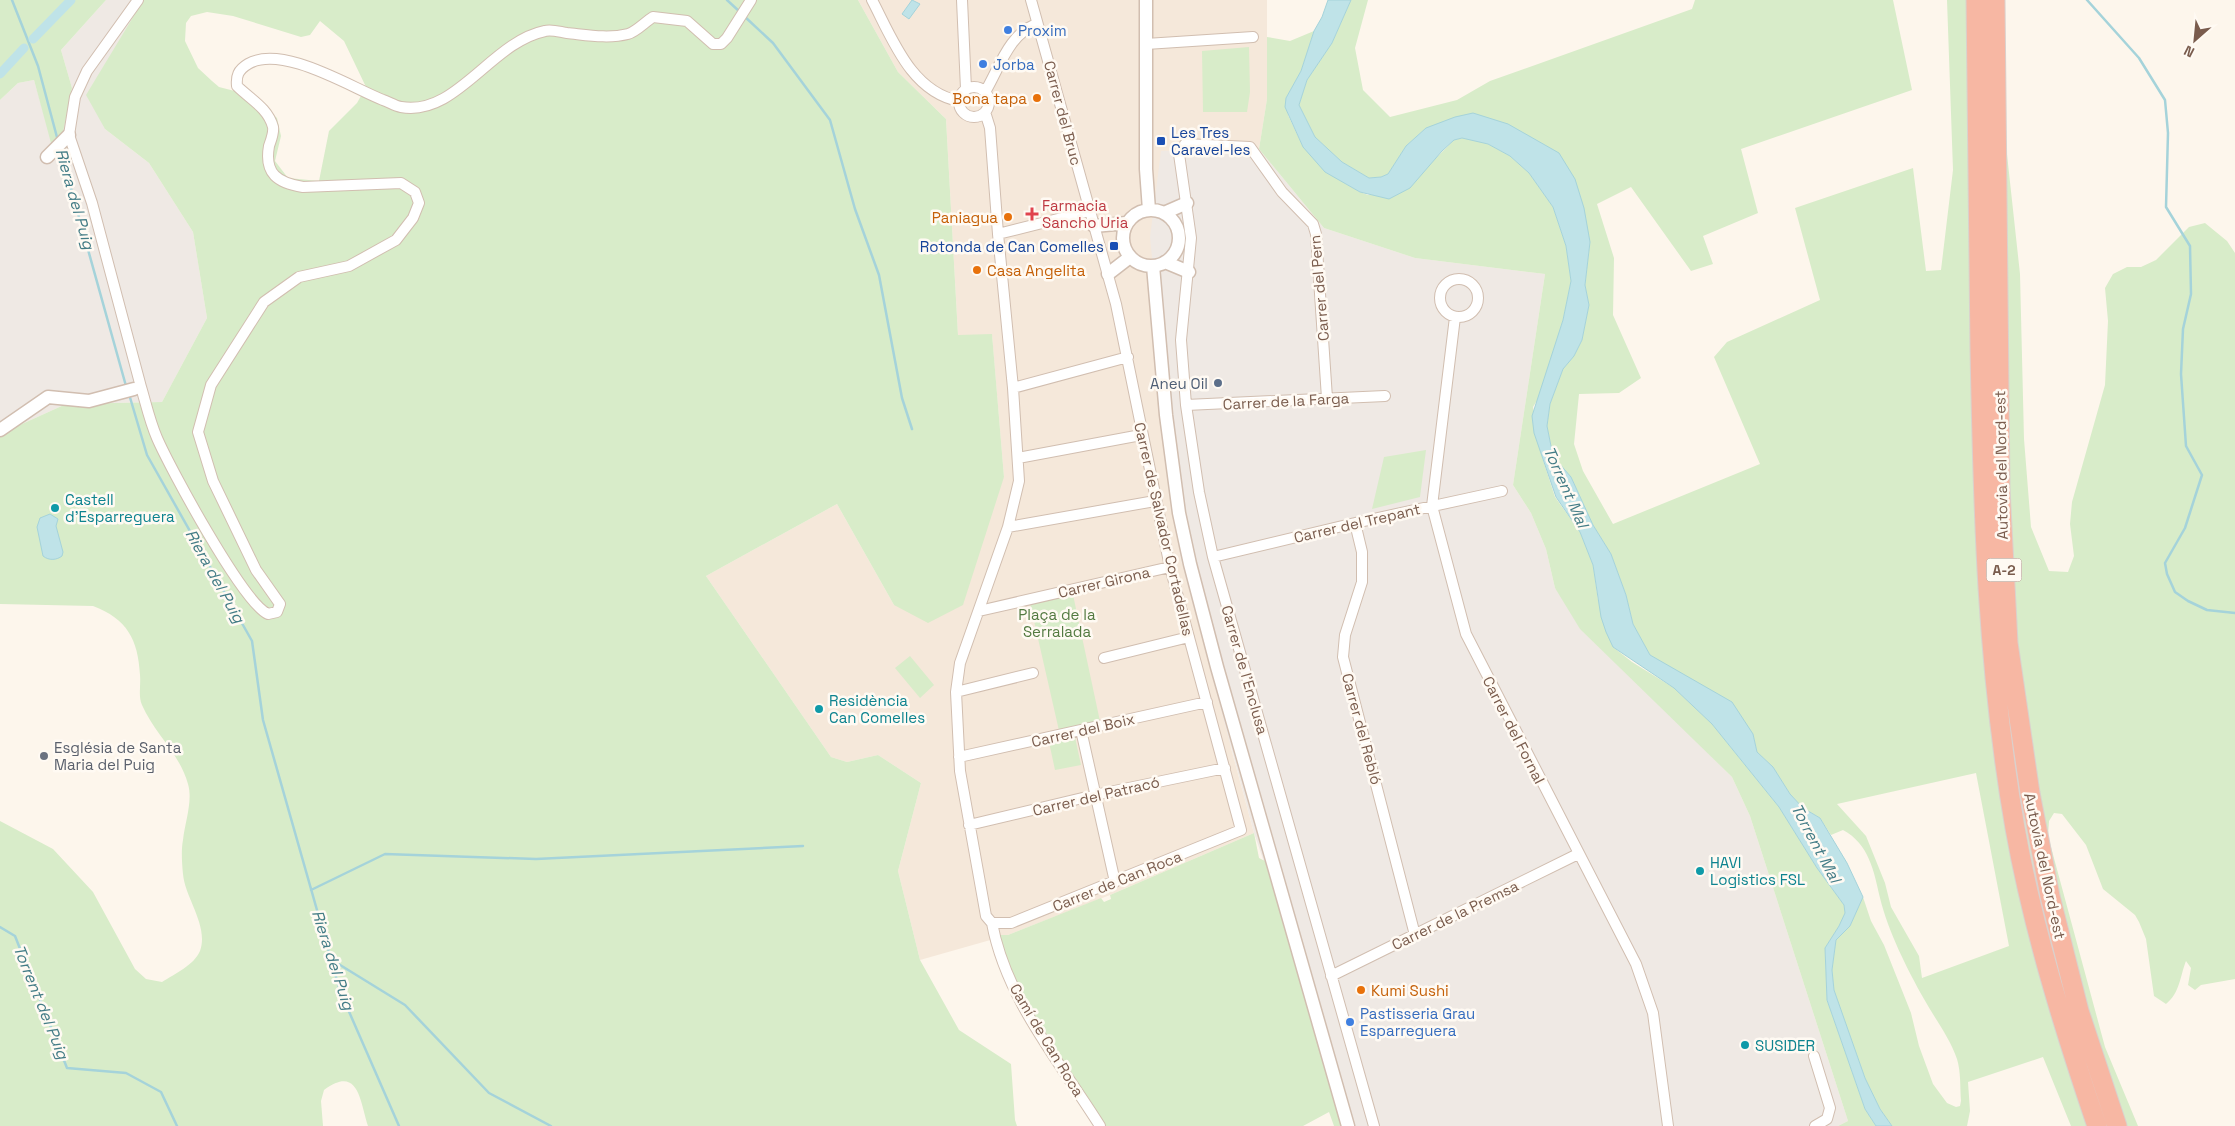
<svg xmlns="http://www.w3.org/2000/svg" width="2235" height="1126" font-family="'Space Grotesk',sans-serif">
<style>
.residential{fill:#f5e8da}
.industrial{fill:#efe9e4}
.green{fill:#d8ecc9;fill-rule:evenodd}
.water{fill:#bfe3e8;stroke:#a5d3da}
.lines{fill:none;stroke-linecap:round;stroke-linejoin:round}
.stream{stroke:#a5d3da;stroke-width:2.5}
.canal{stroke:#bfe3e8;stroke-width:9}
.minor-casing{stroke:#d1beb0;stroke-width:12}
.tertiary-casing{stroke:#d1beb0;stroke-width:15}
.motorway-casing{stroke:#dad1cd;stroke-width:21}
.minor{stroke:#fff;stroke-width:10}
.tertiary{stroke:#fff;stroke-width:12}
.motorway{stroke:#f7b7a3;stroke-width:19}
.shop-dot{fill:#3f7fe0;stroke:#fffaf3;stroke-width:2}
.food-dot{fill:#e8710a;stroke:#fffaf3;stroke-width:2}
.transit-dot{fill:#1a4fb4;stroke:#fffaf3;stroke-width:2}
.health-dot{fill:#e0444e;stroke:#fffaf3;stroke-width:2}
.service-dot{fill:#5c6f8a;stroke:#fffaf3;stroke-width:2}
.culture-dot{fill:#0f9aa8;stroke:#fffaf3;stroke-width:2}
.worship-dot{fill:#6b7280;stroke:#fffaf3;stroke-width:2}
.labels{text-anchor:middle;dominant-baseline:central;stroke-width:5;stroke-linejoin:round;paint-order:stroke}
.shield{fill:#fffaf3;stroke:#a28b7f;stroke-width:1}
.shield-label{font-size:14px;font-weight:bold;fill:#7a5c4d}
.shop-label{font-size:15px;fill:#366cbe;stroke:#fffaf3;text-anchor:start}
.food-label{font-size:15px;fill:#c56008;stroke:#fffaf3;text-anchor:end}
.street-label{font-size:15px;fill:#7a5c4d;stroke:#fffaf3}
.transit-label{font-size:15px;fill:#164399;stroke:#fffaf3;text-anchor:start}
.health-label{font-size:15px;fill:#be3a42;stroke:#fffaf3;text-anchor:start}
.service-label{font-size:15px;fill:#4e5e75;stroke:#fffaf3;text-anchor:end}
.culture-label{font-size:15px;fill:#0d838f;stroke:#fffaf3;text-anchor:start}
.park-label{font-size:15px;fill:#537a41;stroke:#fffaf3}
.worship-label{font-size:15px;fill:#5b616d;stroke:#fffaf3;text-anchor:start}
.water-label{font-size:16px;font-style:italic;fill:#437c86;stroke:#fffaf3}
</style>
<rect width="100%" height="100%" fill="#fdf6ec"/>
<!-- residential -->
<path class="residential" d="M 858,0 L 1267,0 L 1267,99 L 1259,149 L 1161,151 L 1231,748 L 1254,833 L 1110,895 L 1008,935 L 920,960 L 898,871 L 921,783 L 878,755 L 847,762 L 831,757 L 706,576 L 837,504 L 894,605 L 1004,477 L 992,335 L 958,335 L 946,119 L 898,72 Z"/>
<!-- industrial -->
<path class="industrial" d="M 106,0 L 138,0 L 142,4 L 105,129 L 149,163 L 193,232 L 207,318 L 162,402 L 66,404 L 0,434 L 0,100 L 18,83 L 34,80 L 52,143 L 72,88 L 61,50 Z
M 1259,149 L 1324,228 L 1415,258 L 1545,274 L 1513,485 L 1531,513 L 1546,549 L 1555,588 L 1690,735 L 1732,777 L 1750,816 L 1848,1121 L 1838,1126 L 1341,1126 L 1275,894 L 1254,833 L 1181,560 L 1150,237 L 1161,151 Z"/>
<!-- green -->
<path class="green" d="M 0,0 L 106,0 L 61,50 L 72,88 L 63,132 L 51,143 L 34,80 L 18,83 L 0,100 Z
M 138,0 L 858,0 L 898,72 L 946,119 L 958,335 L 992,334 L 1004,477 L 963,605 L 928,623 L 894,605 L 837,504 L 706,576 L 831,757 L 847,762 L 878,755 L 921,783 L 898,871 L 920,960 L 959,1030 L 1011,1064 L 1015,1120 L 1017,1126 L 368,1126 C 360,1102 359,1064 324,1090 L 321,1101 L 323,1126 L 0,1126 L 0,821 L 53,849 L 93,892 L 135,969 L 146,979 L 162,982 C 175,974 194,965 200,951 C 209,926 185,898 183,874 C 182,864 181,850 183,840 C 185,822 193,801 188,784 C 180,754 154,733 142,705 C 138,696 141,685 140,675 C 138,639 127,619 93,606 L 0,604 L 0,434 L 66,404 L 162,402 L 207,318 L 193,232 L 149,163 L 105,129 L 86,95 L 141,4 ZM 207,12 L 233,16 L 301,37 L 310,35 L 320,21 L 344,41 L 366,87 L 357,103 L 329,131 L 319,181 L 288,178 L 275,161 L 281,136 L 277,118 L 254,96 L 219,87 L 212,81 L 198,68 L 185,41 L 186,23 L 191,16 Z
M 1351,0 L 1368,0 L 1355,48 L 1363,90 L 1390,117 L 1457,100 L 1490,81 L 1692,9 L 1695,0 L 1893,0 L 1912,90 L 1741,149 L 1758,213 L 1703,236 L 1713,264 L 1691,271 L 1631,187 L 1597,204 L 1614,258 L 1613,315 L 1641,378 L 1619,393 L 1579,394 L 1574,444 L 1583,471 L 1613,524 L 1760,464 L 1714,357 L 1727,342 L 1820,300 L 1795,208 L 1913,168 L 1926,271 L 1941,270 L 1953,170 L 1947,0 L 2004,0 L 2005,136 L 2020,274 L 2024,439 L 2031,527 L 2049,571 L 2068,572 L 2074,556 L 2070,524 L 2072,502 L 2105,385 L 2108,321 L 2105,288 L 2113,274 L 2127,267 L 2141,267 L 2156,260 L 2189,227 L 2205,223 L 2227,241 L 2235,253 L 2235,979 L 2201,985 L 2195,990 L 2188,985 L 2191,968 L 2186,961 C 2180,976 2180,993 2166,1004 L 2154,996 L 2146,939 L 2139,922 L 2135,915 L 2103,889 L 2086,845 L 2062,814 L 2054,813 L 2049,821 L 2048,836 L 2105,1047 L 2138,1126 L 2071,1126 L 2043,1057 L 1968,1082 L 1970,1111 L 1967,1126 L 1892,1126 L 1880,1109 L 1865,1078 L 1834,991 L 1832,970 L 1836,940 L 1850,926 L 1863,897 L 1871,921 L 1884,945 L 1911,1013 L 1919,1046 L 1933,1084 L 1947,1103 L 1956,1107 L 1960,1106 L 1961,1101 C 1960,1088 1961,1072 1957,1059 C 1950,1038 1935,1019 1924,999 C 1907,969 1888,931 1880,898 C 1874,871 1869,844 1843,830 L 1831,835 L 1820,818 L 1803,808 L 1790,794 L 1773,767 L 1757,752 L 1753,734 L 1683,676 L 1650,655 L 1633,624 L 1626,595 L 1611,554 L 1593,525 L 1571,477 L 1558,462 L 1551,446 L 1547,426 L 1550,404 L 1563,369 L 1574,356 L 1582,340 L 1589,305 L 1585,285 L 1590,242 L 1558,153 L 1426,128 L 1406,146 L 1388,174 L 1381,177 L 1369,178 L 1342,162 L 1315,137 L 1299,105 L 1307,80 L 1332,43 ZM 1976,773 L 2009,946 L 1922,978 L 1919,956 L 1891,907 L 1885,883 L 1866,836 L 1837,804 Z
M 1314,31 L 1301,71 L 1286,98 L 1288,115 L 1303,147 L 1346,184 L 1360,192 L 1368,195 L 1410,188 L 1425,169 L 1454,140 L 1462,138 L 1471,139 L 1488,144 L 1510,156 L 1529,173 L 1553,207 L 1566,246 L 1571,281 L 1563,320 L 1541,394 L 1533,407 L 1542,457 L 1555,497 L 1580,532 L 1593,565 L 1598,600 L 1613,647 L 1632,662 L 1674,688 L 1712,724 L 1779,807 L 1817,868 L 1844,905 L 1845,913 L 1839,926 L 1825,948 L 1827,1000 L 1865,1109 L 1876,1126 L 1838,1126 L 1848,1121 L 1750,816 L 1732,777 L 1580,629 L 1555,588 L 1546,549 L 1531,513 L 1513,485 L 1545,274 L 1415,258 L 1324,228 L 1259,149 L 1267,99 L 1267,37 L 1290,41 Z
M 1249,47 L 1250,92 L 1247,112 L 1203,112 L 1202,51 Z
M 1426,450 L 1420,497 L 1372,509 L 1384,457 Z
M 1072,590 L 1101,726 L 1060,735 L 1029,599 Z
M 910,656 L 934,685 L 920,698 L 895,668 Z
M 1075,737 L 1081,765 L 1055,770 L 1049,742 Z
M 1254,833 L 1259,858 L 1265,861 L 1275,894 L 1341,1126 L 1334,1126 L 1329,1112 L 1303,1126 L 1103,1126 L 1020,994 L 998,940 L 1000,935 L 1008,935 L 1101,898 L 1104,902 L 1111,899 L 1110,895 Z"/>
<!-- water -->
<path class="water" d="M 912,0 L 920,4 L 909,19 L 902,14 Z
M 1328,0 L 1351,0 L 1332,43 L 1307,80 L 1299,105 L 1315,137 L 1342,162 L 1369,178 L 1381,177 L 1388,174 L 1406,146 L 1426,128 L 1455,117 L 1473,113 L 1508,124 L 1559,153 L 1575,179 L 1584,208 L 1590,242 L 1585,285 L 1589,305 L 1582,340 L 1574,356 L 1563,369 L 1550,404 L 1547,426 L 1551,446 L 1558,462 L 1571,477 L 1593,525 L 1611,554 L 1626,595 L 1633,624 L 1650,655 L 1732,702 L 1753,734 L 1757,752 L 1773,767 L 1790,794 L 1803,808 L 1820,818 L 1847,863 L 1863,897 L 1850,926 L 1836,940 L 1832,970 L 1834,990 L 1865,1078 L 1880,1109 L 1892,1126 L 1876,1126 L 1865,1109 L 1827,1000 L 1825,948 L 1839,926 L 1845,913 L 1844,905 L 1817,868 L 1779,807 L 1712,724 L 1674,688 L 1613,647 L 1606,632 L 1601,617 L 1593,565 L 1580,532 L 1556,497 L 1534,433 L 1532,416 L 1563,320 L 1571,281 L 1566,246 L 1553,207 L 1529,173 L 1510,156 L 1488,144 L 1462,138 L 1454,140 L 1442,151 L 1410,188 L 1389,199 L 1360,192 L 1325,172 L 1303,147 L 1285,107 L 1286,98 L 1301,71 L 1314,31 L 1322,17 Z
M 50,514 L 58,519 L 56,526 L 63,552 L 62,556 C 57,560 49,561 43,556 L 37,527 L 40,518 Z"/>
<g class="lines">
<!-- stream -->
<path class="stream" d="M 12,0 L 38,66 L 58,141
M 727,0 L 740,12
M 2087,0 L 2139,58 L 2165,100 L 2168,133 L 2166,207 L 2190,246 L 2191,294 L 2183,329 L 2181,374 L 2186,446 L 2202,475 L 2185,528 L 2165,563 L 2167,574 L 2175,592 L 2188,601 L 2207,610 L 2235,613
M 744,16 L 773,43 L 830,120 L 855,209 L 879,275 L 902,398 L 912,429
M 60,149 L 126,386
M 129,394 L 147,455 L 252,641 L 263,720 L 340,991 L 399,1126
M 311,890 L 385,854 L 536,859 L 803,846
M 0,927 L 15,936 L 67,1068 L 126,1073 L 161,1092 L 177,1126
M 332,960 L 405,1005 L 489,1093 L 551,1126"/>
<!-- canal -->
<path class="canal" d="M 33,39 L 71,0
M 0,74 L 24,48"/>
<defs>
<path id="minor" d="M 872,0 C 892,38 911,92 959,101
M 962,0 L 966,89
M 1146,44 L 1253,37
M959 102a15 15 0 1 1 30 0a15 15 0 1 1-30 0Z
M 985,92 C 999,69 1009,33 1037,24
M 985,112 L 990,128 L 998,234 L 1013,388 L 1019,481 L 1008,527 L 960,663 L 956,692 L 960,771 L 986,916 L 992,923
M 998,234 L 1090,211
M1440 298a19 19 0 1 1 38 0a19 19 0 1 1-38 0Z
M 1455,317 L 1432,506 L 1466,634 L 1636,964 L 1653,1013 L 1668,1126
M 141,387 C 146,404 150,422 157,438 C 170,468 243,603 268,614 L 277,612 L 280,604 L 256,570 L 213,481 L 198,432 L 211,385 L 264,302 L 299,277 L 349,266 L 396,240 L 413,218 L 419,203 L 415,192 L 401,183 L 303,187 C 278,183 264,174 269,146 C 271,140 274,133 273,127 C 268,108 250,99 237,86 C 236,76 238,70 248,64 C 282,44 350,87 383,100 C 389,102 395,106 401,107 C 456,117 491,42 545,31 C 551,29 560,32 567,33 C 587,35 608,39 628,34 C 636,32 645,22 653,17 L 687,21 L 713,44 L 721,44 L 727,38 L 751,0
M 1013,388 L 1128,357
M 135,389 L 141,387 L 92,203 L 69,135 L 75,97 L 87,71 L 138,0
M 1327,398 L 1316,234 L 1313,224 L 1282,192 L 1250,147 L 1185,144 L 1179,154 L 1191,238 L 1181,340 L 1186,405 L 1199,492 L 1213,557 L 1374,1126
M 1186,405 L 1385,396
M 1018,458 L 1141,435
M 1355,523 L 1362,552 L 1362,582 L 1345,635 L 1343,657 L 1415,935
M 1008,527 L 1155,501
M 1213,557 L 1355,523 L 1502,491
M 979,611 L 1170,567
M 1104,658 L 1189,637
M 956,692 L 1033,673
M 1081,730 L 1115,882
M 959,757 L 1207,702
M 969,825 L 1095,795 L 1225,768
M 992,923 L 1011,923 L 1241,830 L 1170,567 L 1116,304 L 1031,0
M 992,923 C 1006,999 1060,1062 1100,1126
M 1331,976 L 1578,854
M 1814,1056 L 1830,1108 L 1827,1119 L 1815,1126"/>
<path id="tertiary" d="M 1146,0 L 1146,169 L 1149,210
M 47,157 L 69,135
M1123 238a28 28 0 1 1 56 0a28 28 0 1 1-56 0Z
M 1164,213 L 1187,203
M 1094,226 L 1127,223
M 1165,262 L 1189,272
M 1153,266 L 1166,415 L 1179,513 L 1190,564 L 1217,667 L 1348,1126
M 1108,274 L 1130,257
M 0,430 L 48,397 L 89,401 L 134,389"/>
<path id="motorway" d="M 1976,0 C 1977,116 1979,233 1980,349 C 1983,511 1987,668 2015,828 C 2033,929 2064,1029 2097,1126
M 1995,0 L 2000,488 L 2008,643 L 2030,793 L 2050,896 L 2079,1011 L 2117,1126"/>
</defs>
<!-- minor casing -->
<use href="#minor" class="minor-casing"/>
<!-- tertiary casing -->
<use href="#tertiary" class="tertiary-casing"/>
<!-- motorway casing -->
<use href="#motorway" class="motorway-casing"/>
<!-- minor -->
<use href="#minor" class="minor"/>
<!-- tertiary -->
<use href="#tertiary" class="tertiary"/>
<!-- motorway -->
<use href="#motorway" class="motorway"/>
</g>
<!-- markers -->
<g class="shop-dot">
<circle cx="1008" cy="30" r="5"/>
<circle cx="983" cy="64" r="5"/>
<circle cx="1350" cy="1022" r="5"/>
</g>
<g class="food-dot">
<circle cx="1037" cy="98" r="5"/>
<circle cx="1008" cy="217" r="5"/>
<circle cx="977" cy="270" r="5"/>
<circle cx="1361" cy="990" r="5"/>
</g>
<g class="transit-dot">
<rect x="1156" y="136" width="10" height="10" rx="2.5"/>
<rect x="1109" y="241" width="10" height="10" rx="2.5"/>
</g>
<path class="health-dot" d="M1029.5 206.5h5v5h5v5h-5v5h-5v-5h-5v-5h5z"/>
<circle class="service-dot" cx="1218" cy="383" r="5"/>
<g class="culture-dot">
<circle cx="55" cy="508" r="5"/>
<circle cx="819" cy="709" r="5"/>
<circle cx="1700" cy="871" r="5"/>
<circle cx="1745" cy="1045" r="5"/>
</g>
<circle class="worship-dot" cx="44" cy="756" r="5"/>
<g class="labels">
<!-- shield labels -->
<rect class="shield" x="1986.5" y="558.5" width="35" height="23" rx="4"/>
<g class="shield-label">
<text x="2004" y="570">A-2</text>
</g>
<!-- shop labels -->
<g class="shop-label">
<text x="1018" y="30">Proxim</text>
<text x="993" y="64">Jorba</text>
<text x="1360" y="1013">Pastisseria Grau<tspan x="1360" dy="17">Esparreguera</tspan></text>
</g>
<!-- food labels -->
<g class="food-label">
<text x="1027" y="98">Bona tapa</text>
<text x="998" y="217">Paniagua</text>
<text x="987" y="270" text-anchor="start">Casa Angelita</text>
<text x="1371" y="990" text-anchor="start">Kumi Sushi</text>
</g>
<!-- street labels -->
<g class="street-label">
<text transform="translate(1063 113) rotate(75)">Carrer del Bruc</text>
<text transform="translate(1319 288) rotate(-95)">Carrer del Pern</text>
<text transform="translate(1286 401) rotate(-3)">Carrer de la Farga</text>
<text transform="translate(2001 465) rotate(-91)">Autovia del Nord-est</text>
<text transform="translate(1357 523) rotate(-13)">Carrer del Trepant</text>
<text transform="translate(1164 529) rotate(77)">Carrer de Salvador Cortadellas</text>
<text transform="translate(1104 582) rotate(-13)">Carrer Girona</text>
<text transform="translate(1245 670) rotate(74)">Carrer de l'Enclusa</text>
<text transform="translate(1362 729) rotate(75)">Carrer del Rebló</text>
<text transform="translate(1083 730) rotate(-13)">Carrer del Boix</text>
<text transform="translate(1514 730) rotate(63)">Carrer del Fornal</text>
<text transform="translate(1096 796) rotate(-13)">Carrer del Patracó</text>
<text transform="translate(2045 866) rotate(78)">Autovia del Nord-est</text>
<text transform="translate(1117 881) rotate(-22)">Carrer de Can Roca</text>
<text transform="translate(1455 915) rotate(-26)">Carrer de la Premsa</text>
<text transform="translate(1047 1040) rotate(59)">Camí de Can Roca</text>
</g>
<!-- transit labels -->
<g class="transit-label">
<text x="1171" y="132">Les Tres<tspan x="1171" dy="17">Caravel-les</tspan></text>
<text x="1104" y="246" text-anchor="end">Rotonda de Can Comelles</text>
</g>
<!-- health labels -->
<g class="health-label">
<text x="1042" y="205">Farmacia<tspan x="1042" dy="17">Sancho Uria</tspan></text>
</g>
<!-- service labels -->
<g class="service-label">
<text x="1208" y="383">Aneu Oil</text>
</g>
<!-- culture labels -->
<g class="culture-label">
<text x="65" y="499">Castell<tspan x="65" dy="17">d'Esparreguera</tspan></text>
<text x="829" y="700">Residència<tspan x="829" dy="17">Can Comelles</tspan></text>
<text x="1710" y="862">HAVI<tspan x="1710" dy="17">Logistics FSL</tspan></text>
<text x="1755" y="1045">SUSIDER</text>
</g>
<!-- park labels -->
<g class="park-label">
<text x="1057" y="614">Plaça de la<tspan x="1057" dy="17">Serralada</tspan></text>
</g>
<!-- worship labels -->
<g class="worship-label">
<text x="54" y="747">Església de Santa<tspan x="54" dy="17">Maria del Puig</tspan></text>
</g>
<!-- water labels -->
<g class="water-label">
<text transform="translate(75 199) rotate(74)">Riera del Puig</text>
<text transform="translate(1566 487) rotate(66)">Torrent Mal</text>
<text transform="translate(215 576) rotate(61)">Riera del Puig</text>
<text transform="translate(1816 843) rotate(62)">Torrent Mal</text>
<text transform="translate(333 960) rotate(72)">Riera del Puig</text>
<text transform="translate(41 1002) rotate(68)">Torrent del Puig</text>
</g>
</g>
<!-- north arrow -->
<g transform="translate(2195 40) rotate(207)" stroke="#fffaf3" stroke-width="4" paint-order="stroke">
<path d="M0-4L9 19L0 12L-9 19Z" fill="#7a5c4d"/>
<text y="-8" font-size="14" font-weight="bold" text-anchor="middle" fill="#7a5c4d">N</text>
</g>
</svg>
